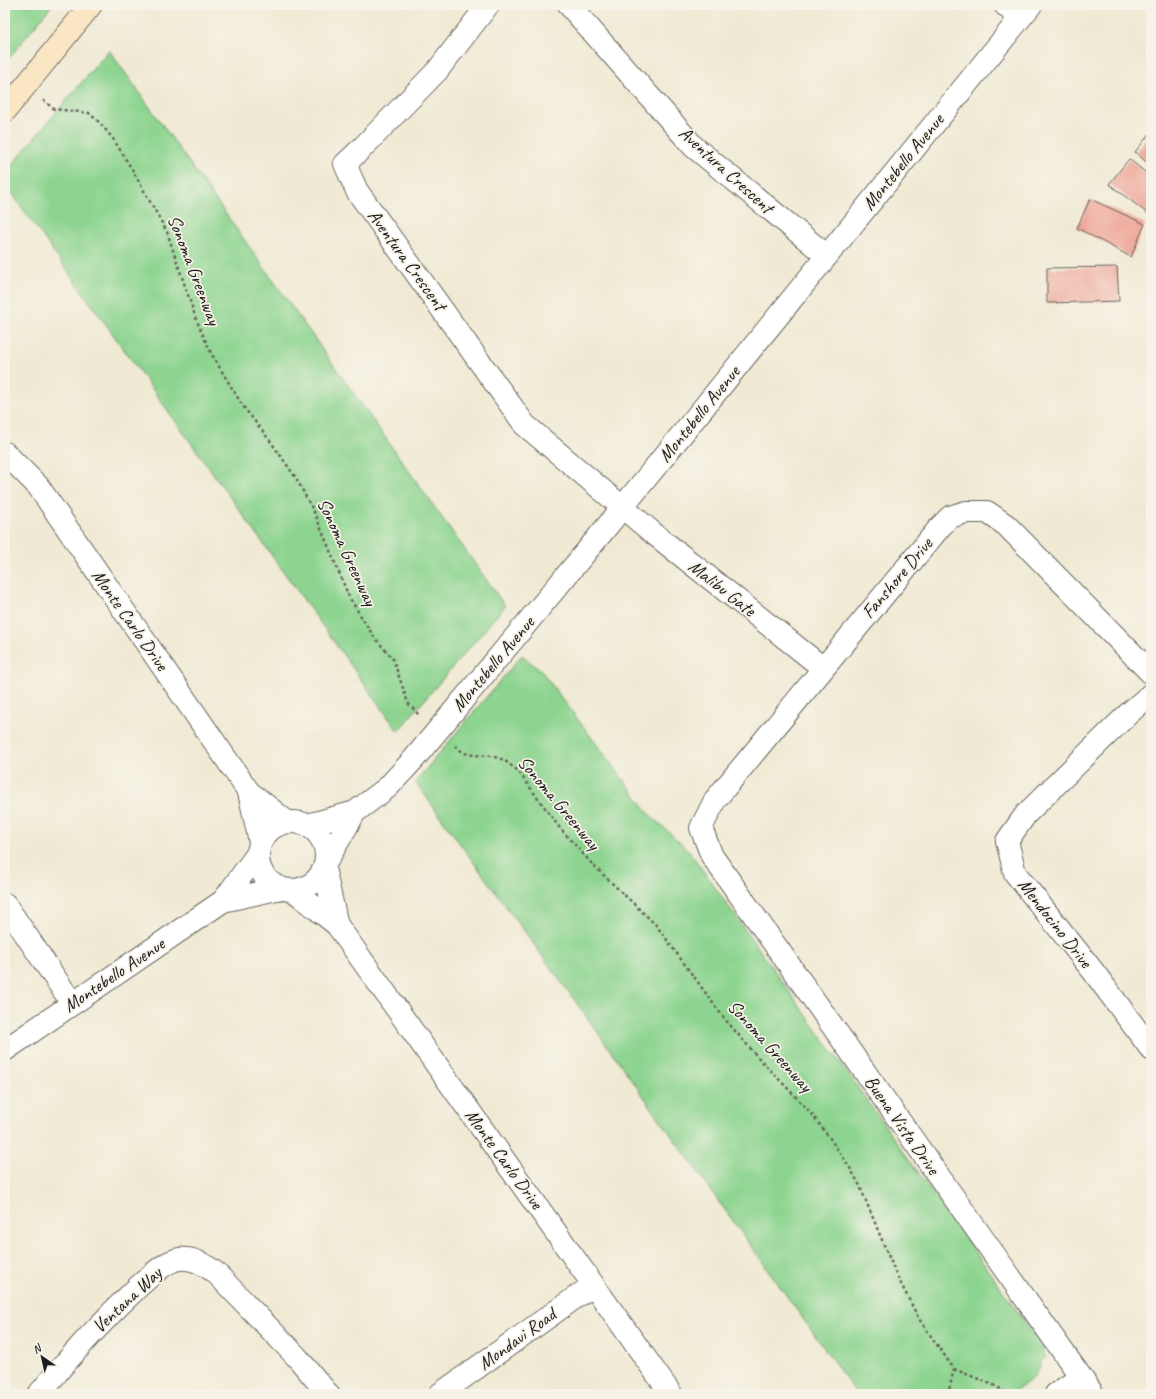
<svg xmlns="http://www.w3.org/2000/svg" width="1156" height="1399" font-family="Caveat,sans-serif">
<style>
.green{fill:#8cd48f;stroke:#547856}
.building{fill:#eda093}
.lines{fill:none;stroke-linecap:round;stroke-linejoin:round}
.street-casing{stroke:#66645c;stroke-width:24}
.secondary-casing{stroke:#66645c;stroke-width:24}
.path{stroke:#66645c;stroke-width:2.5;stroke-dasharray:3 3;stroke-linecap:butt}
.street{stroke:#fff;stroke-width:22}
.secondary{stroke:#fbe6c4;stroke-width:22}
.labels{text-anchor:middle;dominant-baseline:central;stroke-width:3.5;stroke-linejoin:round;paint-order:stroke}
.street-label{font-size:19px;fill:#1c1c1c;stroke:#f7f3e8}
</style>
<rect width="100%" height="100%" fill="#f7f3e8"/>
<filter id="ink" filterUnits="userSpaceOnUse"><feTurbulence type="fractalNoise" baseFrequency=".025" numOctaves="2"/><feDisplacementMap in="SourceGraphic" scale="8" xChannelSelector="R" yChannelSelector="G"/><feConvolveMatrix kernelMatrix="1 2 1 2 8 2 1 2 1" color-interpolation-filters="sRGB"/></filter>
<filter id="wash" filterUnits="userSpaceOnUse"><feTurbulence type="fractalNoise" baseFrequency=".012" numOctaves="4" result="noise"/><feDisplacementMap in="SourceGraphic" scale="16" xChannelSelector="R" yChannelSelector="G"/><feGaussianBlur stdDeviation="0.9" result="paint"/><feColorMatrix in="noise" values="0 0 0 0 0 0 0 0 0 0 0 0 0 0 0 0 0 1.4 0 .05"/><feComposite in="paint" operator="in"/></filter>
<g filter="url(#wash)">
<rect width="100%" height="100%" fill="#f0ead4"/>
<!-- green -->
<path class="green" d="M 5,5 L 52,5 L 5,63 Z
M 109,50 L 505,606 L 398,731 L 5,184 L 5,173 Z
M 522,655 L 542,672 L 651,816 L 689,851 L 1043,1347 L 1046,1358 L 1040,1361 L 1040,1367 L 1032,1379 L 1011,1394 L 857,1394 L 573,998 L 415,782 Z"/>
<g id="blocks">
<!-- building -->
<path class="building" d="M 1151,132 L 1151,166 L 1135,152 Z
M 1129,159 L 1151,177 L 1151,216 L 1109,184 Z
M 1090,199 L 1145,224 L 1131,257 L 1077,228 Z
M 1117,267 L 1119,301 L 1047,303 L 1047,268 Z"/>
</g>
</g>
<g filter="url(#ink)">
<use href="#blocks" fill-opacity="0" stroke="#66645c" stroke-width="1"/>
<g class="lines">
<defs>
<path id="street" d="M 488,5 L 437,71 L 361,149 L 345,164 L 357,191 L 525,425 L 653,533 L 823,668
M 569,5 L 694,147 L 827,256
M 1005,5 L 1019,18
M 5,453 L 38,486 L 249,792 L 287,822
M 1151,694 L 1128,714 L 1026,814 L 1007,841 L 1015,873 L 1093,971 L 1151,1049
M 249,792 L 260,842
M258 856a34 34 0 1 1 68 0a34 34 0 1 1-68 0Z
M 307,825 L 355,812 L 387,788 L 413,760 L 600,535 L 1031,5
M 325,864 L 355,812
M 324,868 L 337,925
M 293,890 L 337,925 L 671,1394
M 223,901 L 281,888
M 5,904 L 72,1003
M 5,1050 L 223,901 L 258,853
M 39,1394 C 70,1356 103,1320 139,1286 C 151,1276 164,1262 179,1259 C 193,1257 206,1265 216,1273 L 296,1356 L 328,1394
M 440,1394 L 593,1285
M 1056,1394 L 1081,1377
M 1093,1394 L 712,856 L 701,828 L 715,800 L 940,527 L 950,517 L 966,512 L 987,512 L 1006,525 L 1151,673"/>
<path id="secondary" d="M 5,111 L 91,5"/>
</defs>
<!-- street casing -->
<use href="#street" class="street-casing"/>
<!-- secondary casing -->
<use href="#secondary" class="secondary-casing"/>
<!-- path -->
<path class="path" d="M 43,100 L 54,109 L 89,113 L 101,124 L 114,140 L 133,171 L 167,232 L 196,319 L 211,353 L 242,405 L 271,442 L 296,478 L 315,514 L 349,597 L 374,637 L 393,659 L 408,703 L 419,715
M 455,746 L 464,753 L 473,755 L 492,756 L 504,760 L 518,771 L 559,827 L 593,865 L 656,925 L 724,1018 L 755,1054 L 810,1112 L 829,1137 L 850,1168 L 859,1184 L 896,1274 L 919,1319 L 954,1369 L 948,1394
M 954,1369 L 996,1386 L 1008,1394"/>
<!-- street -->
<use href="#street" class="street"/>
<!-- secondary -->
<use href="#secondary" class="secondary"/>
</g>
</g>
<g class="labels">
<!-- street labels -->
<g class="street-label">
<text transform="translate(903 162) rotate(-51)">Montebello Avenue</text>
<text transform="translate(726 170) rotate(42)">Aventura Crescent</text>
<text transform="translate(407 260) rotate(54)">Aventura Crescent</text>
<text transform="translate(194 270) rotate(69)">Sonoma Greenway</text>
<text transform="translate(699 414) rotate(-51)">Montebello Avenue</text>
<text transform="translate(347 552) rotate(65)">Sonoma Greenway</text>
<text transform="translate(897 578) rotate(-50)">Fanshore Drive</text>
<text transform="translate(722 588) rotate(38)">Malibu Gate</text>
<text transform="translate(130 620) rotate(55)">Monte Carlo Drive</text>
<text transform="translate(493 664) rotate(-50)">Montebello Avenue</text>
<text transform="translate(559 803) rotate(50)">Sonoma Greenway</text>
<text transform="translate(1055 923) rotate(52)">Mendocino Drive</text>
<text transform="translate(114 975) rotate(-34)">Montebello Avenue</text>
<text transform="translate(770 1046) rotate(48)">Sonoma Greenway</text>
<text transform="translate(902 1125) rotate(55)">Buena Vista Drive</text>
<text transform="translate(504 1159) rotate(54)">Monte Carlo Drive</text>
<text transform="translate(127 1300) rotate(-43)">Ventana Way</text>
<text transform="translate(517 1339) rotate(-36)">Mondavi Road</text>
</g>
</g>
<!-- margin -->
<rect width="1156" height="1399" fill="none" stroke="#f7f3e8" stroke-width="20"/>
<!-- north arrow -->
<g transform="translate(42 1357) rotate(326)" stroke="#f7f3e8" stroke-width="3" paint-order="stroke">
<path d="M0-3L7 15L0 10L-7 15Z" fill="#1c1c1c"/>
<text y="-6" font-size="11" font-weight="bold" text-anchor="middle" fill="#1c1c1c">N</text>
</g>
</svg>
